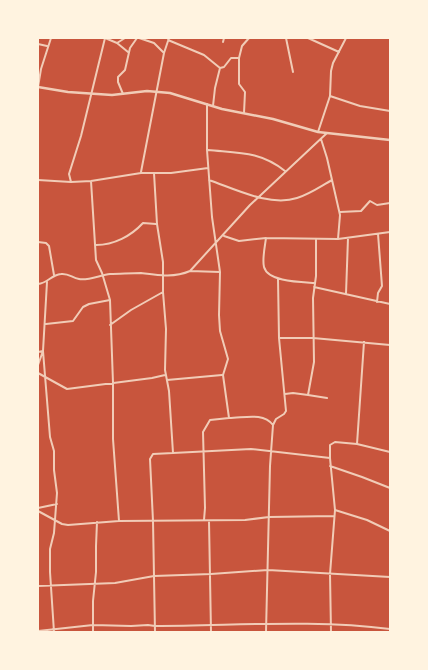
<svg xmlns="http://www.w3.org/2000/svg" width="428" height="670" font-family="'PT Sans Narrow',sans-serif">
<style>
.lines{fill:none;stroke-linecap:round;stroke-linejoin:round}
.minor{stroke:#f1ccb7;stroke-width:2}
.tertiary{stroke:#f1ccb7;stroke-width:2.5}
</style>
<rect width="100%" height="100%" fill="#c8553d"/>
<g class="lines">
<!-- minor -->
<path class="minor" d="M 105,38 L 117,43 L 128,52
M 139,38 L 154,43 L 164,53
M 286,38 L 293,72
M 308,38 L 339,52
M 168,40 L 204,55 L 220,68
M 223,42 L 224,38
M 117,43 L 125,38
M 38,44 L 47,46
M 220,68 L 224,67 L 231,58 L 239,58
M 38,87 L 41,69 L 51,38
M 123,94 L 118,82 L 118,77 L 125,70 L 130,48 L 137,38
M 330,96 L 360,106 L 390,111
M 207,104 L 207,150 L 212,217 L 220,272 L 219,315 L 220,331 L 228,359 L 223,375 L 229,418 C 244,418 263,412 273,425
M 213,106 L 215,88 L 220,68
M 244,113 L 245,92 L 239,84 L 239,58 L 242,46 L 249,38
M 318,132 L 330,96 L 331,71 L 333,63 L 346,38
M 321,139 L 327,158 L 340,215 L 338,239
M 208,150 C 238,153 260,151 285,171
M 141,172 L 164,53 L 169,38
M 154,173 L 157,224 L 163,262 L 163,292 L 166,329 L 165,370 L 169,391 L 173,453 L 153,454 L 150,459 L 153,521 L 155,632
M 38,180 L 71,182 L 91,181 L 141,173 L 171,173 L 208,168
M 209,180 C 235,189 270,207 297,198 C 310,194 321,186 332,180
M 91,181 L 96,260 L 102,273 L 110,300 L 113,383 L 113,439 L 119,521
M 71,182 L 69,174 L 81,136 L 105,38
M 340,212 L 361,211 L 370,201 L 377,205 L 390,203
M 224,236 L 239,241 L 266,238 L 338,239 L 390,232
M 266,238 C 265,246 262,259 264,267 C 268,282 301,282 315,283
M 38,242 L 46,243 L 49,246 L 54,275
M 96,245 C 114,245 131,236 143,223 L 156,224
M 190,271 L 220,272
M 278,279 L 279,338 L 313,338 L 390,345
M 38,284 C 48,283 51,275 61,274 C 69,273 72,278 79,279 C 87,281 101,275 110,274 C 120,274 130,273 141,273 C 157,275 174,278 190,271 L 250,205 L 327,133
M 314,287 L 390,304
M 346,294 L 348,238
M 377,302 L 378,293 L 382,286 L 378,234
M 46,324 L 73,321 L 83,307 L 89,304 L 110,300
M 110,325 L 131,310 L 163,292
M 43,351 L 50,437 L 54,451 L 54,470 L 57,493 L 54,533 L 50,549 L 50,572 L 54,632
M 38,352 L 43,351
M 38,365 L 43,351 L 47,282
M 38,373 L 67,389 L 152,378 L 165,375
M 167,380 L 222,375
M 285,394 L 293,393 L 308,395 L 314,362 L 313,298 L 316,276 L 316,239
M 308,395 L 327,398
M 357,444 L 364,342
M 173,453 L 251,449 L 330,458
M 330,466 L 362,477 L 390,488
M 38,508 L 57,504
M 335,510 L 367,520 L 390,531
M 38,511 L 62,524 L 68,525 L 119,521 L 245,520 L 269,517 L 334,516
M 204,520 L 205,508 L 203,432 L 210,420 L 229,418
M 209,521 L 211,632
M 38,586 L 115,583 L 154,576 L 211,574 L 268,570 L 390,577
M 38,631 L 93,625 L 131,626 L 148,625 L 155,626 C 233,626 313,619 390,629
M 93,632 L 93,601 L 96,572 L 96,546 L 97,522
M 266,632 L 270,466 L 273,425 L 276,419 L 284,414 L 286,411 L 279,338
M 331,632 L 330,574 L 335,510 L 330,458 L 330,445 L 335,442 L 357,444 L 390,452"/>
<!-- tertiary -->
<path class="tertiary" d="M 38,87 L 68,92 L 112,95 L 147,91 L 170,93 L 222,109 L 273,119 L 318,132 L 390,140"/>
</g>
<!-- border -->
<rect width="428" height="670" fill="none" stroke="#fff3e0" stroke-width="78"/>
</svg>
